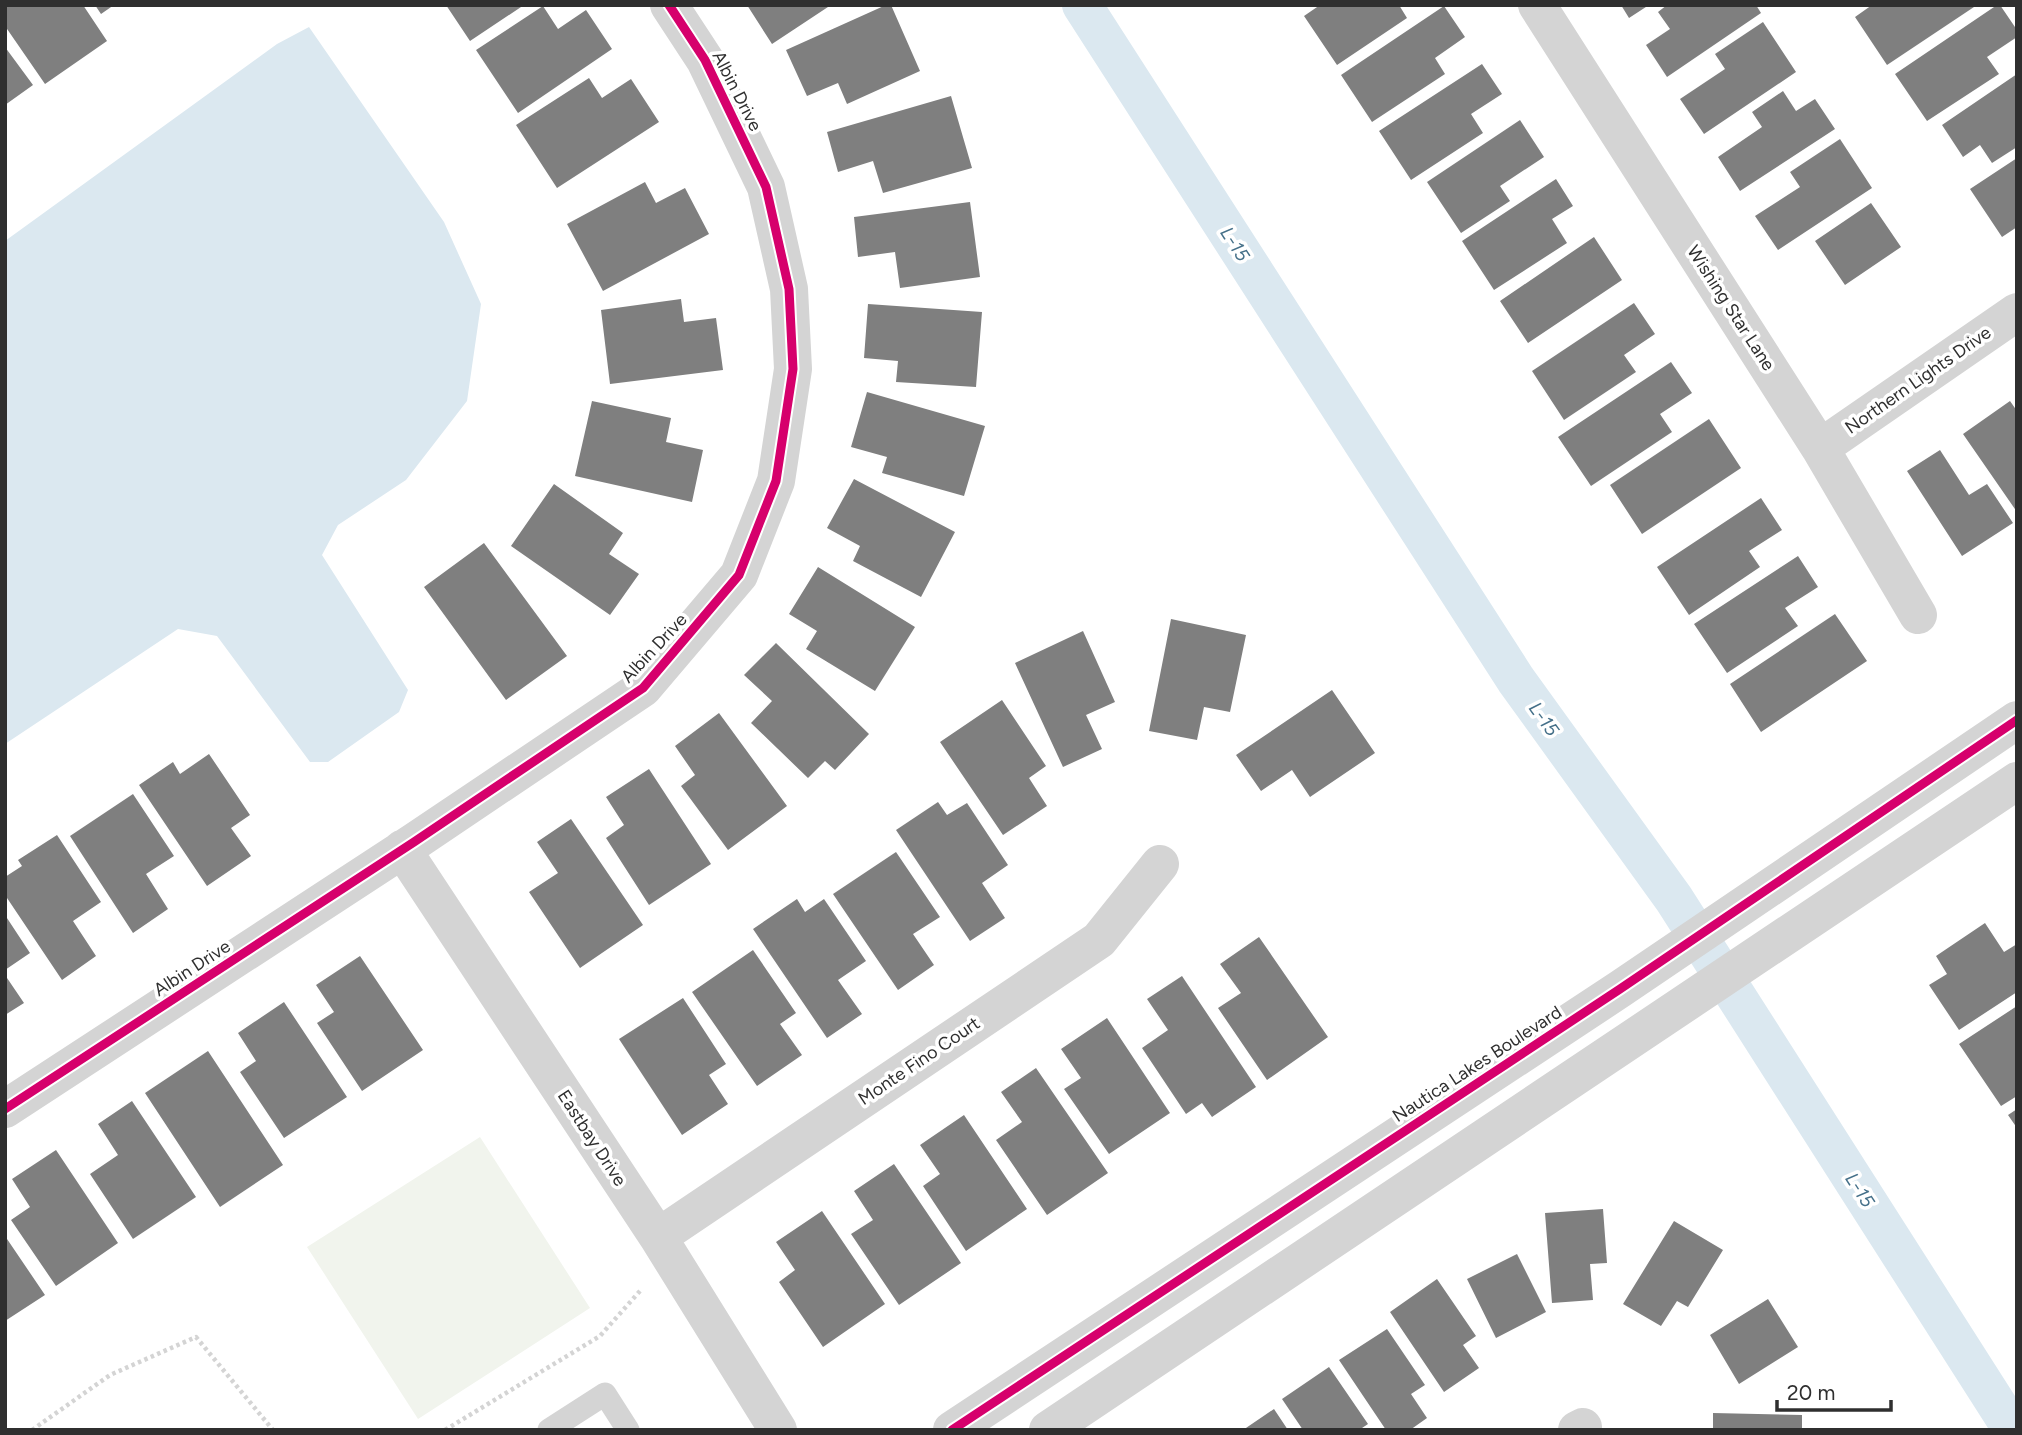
<svg xmlns="http://www.w3.org/2000/svg" width="2022" height="1435" font-family="Figtree,sans-serif">
<style>
.green{fill:#f1f4ed}
.water{fill:#dbe8f0}
.lines{fill:none;stroke-linecap:round;stroke-linejoin:round}
.canal{stroke:#dbe8f0;stroke-width:40}
.building{fill:#7f7f7f}
.path{stroke:#d4d4d4;stroke-width:4.5;stroke-dasharray:3.5 3.5;stroke-linecap:butt}
.lane{stroke:#d4d4d4;stroke-width:23}
.street{stroke:#d4d4d4;stroke-width:38}
.cycleway-casing{stroke:#fff;stroke-width:13}
.cycleway{stroke:#d6006c;stroke-width:9}
.labels{text-anchor:middle;dominant-baseline:central;stroke-width:7;stroke-linejoin:round;paint-order:stroke}
.street-label{font-size:18px;fill:#2f2f2f;stroke:#fff}
.water-label{font-size:19px;font-style:italic;fill:#457089;stroke:#fff}
</style>
<rect width="100%" height="100%" fill="#fff"/>
<!-- green -->
<path class="green" d="M 480,1137 L 590,1308 L 418,1419 L 307,1247 Z"/>
<!-- water -->
<path class="water" d="M 309,27 L 444,222 L 481,304 L 467,401 L 406,480 L 338,525 L 322,555 L 408,690 L 399,712 L 328,762 L 310,762 L 217,636 L 178,629 L 5,744 L 5,241 L 277,44 Z"/>
<g class="lines">
<!-- canal -->
<path class="canal" d="M 1082,5 L 1516,680 L 1674,899 L 2013,1430"/>
</g>
<!-- building -->
<path class="building" d="M 5,5 L 83,5 L 107,41 L 45,84 L 5,26 Z
M 95,5 L 114,5 L 101,14 Z
M 446,5 L 524,5 L 470,41 Z
M 747,5 L 831,5 L 772,44 Z
M 886,5 L 891,5 L 920,71 L 847,104 L 838,83 L 807,96 L 786,50 Z
M 1320,5 L 1399,5 L 1407,18 L 1337,65 L 1304,16 Z
M 1621,5 L 1649,5 L 1629,18 Z
M 1667,5 L 1756,5 L 1761,13 L 1667,77 L 1646,45 L 1670,29 L 1658,12 Z
M 1872,5 L 1977,5 L 1887,65 L 1855,17 Z
M 1997,5 L 2000,5 L 2017,30 L 2017,37 L 1987,57 L 1999,74 L 1927,121 L 1895,74 Z
M 543,6 L 558,29 L 586,10 L 612,49 L 518,113 L 476,50 Z
M 1444,6 L 1465,37 L 1435,58 L 1445,74 L 1372,122 L 1341,75 Z
M 1763,22 L 1796,72 L 1704,134 L 1680,99 L 1725,69 L 1715,54 Z
M 5,47 L 33,85 L 5,105 Z
M 1482,64 L 1502,94 L 1471,114 L 1483,133 L 1411,180 L 1379,131 Z
M 2017,74 L 2017,147 L 1992,163 L 1980,145 L 1963,157 L 1942,125 Z
M 589,78 L 602,98 L 631,79 L 659,122 L 557,188 L 516,125 Z
M 1783,91 L 1796,111 L 1815,99 L 1835,129 L 1740,191 L 1718,157 L 1762,127 L 1752,112 Z
M 951,96 L 972,168 L 883,193 L 873,161 L 838,172 L 827,132 Z
M 1520,120 L 1544,157 L 1500,186 L 1510,201 L 1461,233 L 1427,182 Z
M 1840,139 L 1872,188 L 1778,250 L 1755,216 L 1800,187 L 1790,172 Z
M 2017,158 L 2017,227 L 2002,237 L 1970,189 Z
M 1556,179 L 1573,206 L 1552,219 L 1567,243 L 1494,290 L 1462,241 Z
M 645,182 L 656,203 L 685,188 L 709,234 L 603,291 L 567,224 Z
M 970,202 L 980,277 L 900,288 L 895,252 L 858,257 L 854,217 Z
M 1871,203 L 1901,247 L 1845,285 L 1815,241 Z
M 1594,237 L 1622,280 L 1528,343 L 1500,301 Z
M 681,299 L 684,322 L 716,318 L 723,370 L 610,384 L 601,310 Z
M 1634,303 L 1655,334 L 1624,355 L 1636,372 L 1564,420 L 1532,371 Z
M 868,304 L 982,312 L 976,387 L 896,382 L 898,361 L 864,358 Z
M 1671,362 L 1692,393 L 1660,414 L 1672,432 L 1591,486 L 1558,437 Z
M 867,392 L 985,426 L 964,496 L 882,473 L 887,457 L 851,447 Z
M 592,401 L 671,418 L 666,442 L 703,450 L 692,502 L 575,476 Z
M 2010,401 L 2017,411 L 2017,512 L 1963,434 Z
M 1709,419 L 1741,468 L 1642,534 L 1610,485 Z
M 1940,450 L 1969,495 L 1987,484 L 2013,523 L 1962,556 L 1907,471 Z
M 854,479 L 955,532 L 921,597 L 853,561 L 860,546 L 827,528 Z
M 554,484 L 623,533 L 609,554 L 639,574 L 610,615 L 511,546 Z
M 1761,498 L 1782,530 L 1749,551 L 1760,567 L 1689,615 L 1657,567 Z
M 484,543 L 567,656 L 506,700 L 424,587 Z
M 1798,556 L 1818,587 L 1785,608 L 1798,626 L 1727,673 L 1694,624 Z
M 818,567 L 915,627 L 875,691 L 806,649 L 817,631 L 789,614 Z
M 1835,614 L 1867,661 L 1761,732 L 1730,684 Z
M 1171,619 L 1246,635 L 1230,712 L 1204,707 L 1197,740 L 1149,731 Z
M 1083,631 L 1115,702 L 1086,715 L 1102,749 L 1063,767 L 1015,663 Z
M 776,643 L 869,734 L 835,770 L 825,761 L 808,778 L 751,723 L 772,701 L 744,675 Z
M 1332,690 L 1375,753 L 1310,797 L 1292,770 L 1261,791 L 1236,755 Z
M 1002,700 L 1046,766 L 1029,778 L 1047,806 L 1003,835 L 940,742 Z
M 719,713 L 787,806 L 728,850 L 681,786 L 695,775 L 675,746 Z
M 209,754 L 250,815 L 231,828 L 251,856 L 207,886 L 139,785 L 173,762 L 180,774 Z
M 649,769 L 711,864 L 649,905 L 606,838 L 624,825 L 606,797 Z
M 133,794 L 174,856 L 146,874 L 168,909 L 133,933 L 70,836 Z
M 938,802 L 947,815 L 967,803 L 1008,865 L 982,883 L 1005,918 L 970,941 L 896,830 Z
M 571,819 L 643,925 L 580,968 L 529,892 L 558,873 L 537,842 Z
M 57,835 L 101,902 L 73,921 L 96,956 L 62,980 L 5,895 L 5,877 L 22,866 L 18,860 Z
M 896,852 L 940,917 L 913,934 L 934,965 L 898,990 L 833,894 Z
M 797,899 L 805,912 L 824,899 L 866,961 L 838,980 L 862,1014 L 827,1038 L 753,929 Z
M 5,915 L 30,953 L 5,970 Z
M 1985,923 L 2004,952 L 2017,944 L 2017,992 L 1959,1030 L 1929,985 L 1947,974 L 1936,956 Z
M 1259,937 L 1328,1037 L 1267,1080 L 1218,1008 L 1241,993 L 1220,964 Z
M 753,950 L 796,1013 L 780,1024 L 802,1055 L 757,1086 L 692,992 Z
M 360,956 L 423,1050 L 362,1091 L 317,1023 L 334,1012 L 316,985 Z
M 5,975 L 24,1003 L 5,1015 Z
M 1182,976 L 1256,1087 L 1212,1117 L 1202,1103 L 1186,1114 L 1142,1048 L 1168,1030 L 1147,999 Z
M 683,998 L 726,1064 L 709,1075 L 728,1104 L 682,1135 L 619,1039 Z
M 284,1002 L 347,1097 L 284,1138 L 240,1072 L 256,1061 L 238,1033 Z
M 2017,1006 L 2017,1096 L 2001,1106 L 1959,1044 Z
M 1107,1018 L 1170,1113 L 1109,1154 L 1064,1089 L 1081,1078 L 1061,1049 Z
M 208,1051 L 283,1165 L 220,1207 L 145,1093 Z
M 1036,1068 L 1108,1173 L 1047,1215 L 996,1140 L 1022,1122 L 1001,1092 Z
M 132,1101 L 196,1197 L 133,1239 L 90,1174 L 118,1155 L 98,1124 Z
M 2017,1109 L 2017,1128 L 2008,1115 Z
M 964,1115 L 1027,1209 L 966,1251 L 923,1186 L 940,1174 L 920,1145 Z
M 56,1150 L 118,1243 L 56,1286 L 11,1220 L 30,1207 L 12,1179 Z
M 894,1164 L 961,1263 L 899,1305 L 851,1234 L 873,1220 L 854,1191 Z
M 1603,1209 L 1607,1263 L 1590,1264 L 1593,1300 L 1552,1303 L 1545,1213 Z
M 822,1211 L 885,1304 L 823,1347 L 779,1282 L 795,1270 L 776,1242 Z
M 1674,1221 L 1723,1250 L 1688,1307 L 1677,1301 L 1661,1326 L 1623,1304 Z
M 5,1236 L 45,1295 L 5,1321 Z
M 1517,1254 L 1546,1312 L 1496,1338 L 1467,1279 Z
M 1437,1279 L 1476,1336 L 1463,1345 L 1479,1368 L 1444,1392 L 1390,1312 Z
M 1768,1299 L 1798,1347 L 1739,1384 L 1710,1335 Z
M 1387,1329 L 1425,1385 L 1411,1394 L 1427,1418 L 1410,1430 L 1386,1430 L 1339,1360 Z
M 1329,1367 L 1368,1424 L 1359,1430 L 1303,1430 L 1282,1399 Z
M 1274,1409 L 1288,1430 L 1243,1430 Z
M 1713,1413 L 1802,1415 L 1802,1430 L 1713,1430 Z"/>
<g class="lines">
<!-- path -->
<path class="path" d="M 32,1430 L 110,1375 L 196,1337 L 273,1430
M 445,1430 L 600,1336 L 640,1291"/>
<!-- lane -->
<path class="lane" d="M 549,1430 L 605,1394 L 628,1430"/>
<!-- street -->
<path class="street" d="M 1537,5 L 1820,448 L 1918,615
M 1820,448 L 2017,312
M 402,849 L 658,1237 L 778,1430
M 5,1109 L 414,842 L 643,688 L 739,575 L 776,481 L 793,369 L 789,289 L 766,187 L 705,60 L 669,5
M 658,1237 L 1099,940 L 1160,864
M 952,1430 L 1620,989 L 2017,720
M 1048,1430 L 2017,781
M 1577,1430 L 1583,1427"/>
<defs>
<path id="cycleway" d="M 5,1109 L 414,842 L 643,688 L 739,575 L 776,481 L 793,369 L 789,289 L 766,187 L 705,60 L 669,5
M 952,1430 L 1620,989 L 2017,720"/>
</defs>
<!-- cycleway casing -->
<use href="#cycleway" class="cycleway-casing"/>
<!-- cycleway -->
<use href="#cycleway" class="cycleway"/>
</g>
<g class="labels">
<!-- street labels -->
<g class="street-label">
<text transform="translate(737 91) rotate(63)">Albin Drive</text>
<text transform="translate(1731 308) rotate(57)">Wishing Star Lane</text>
<text transform="translate(1918 380) rotate(-35)">Northern Lights Drive</text>
<text transform="translate(654 648) rotate(-47)">Albin Drive</text>
<text transform="translate(192 968) rotate(-33)">Albin Drive</text>
<text transform="translate(919 1061) rotate(-34)">Monte Fino Court</text>
<text transform="translate(1477 1064) rotate(-33)">Nautica Lakes Boulevard</text>
<text transform="translate(592 1138) rotate(57)">Eastbay Drive</text>
</g>
<!-- water labels -->
<g class="water-label">
<text transform="translate(1235 244) rotate(57)">L-15</text>
<text transform="translate(1544 719) rotate(54)">L-15</text>
<text transform="translate(1860 1190) rotate(57)">L-15</text>
</g>
</g>
<!-- border -->
<rect width="2022" height="1435" fill="none" stroke="#2f2f2f" stroke-width="14"/>
<!-- scale -->
<path d="M1777 1400v10h114v-10" fill="none" stroke="#2f2f2f" stroke-width="3.5"/>
<text x="1787" y="1400" font-size="21" fill="#2f2f2f" stroke="#ffffff" stroke-width="5" paint-order="stroke">20 m</text>
</svg>
